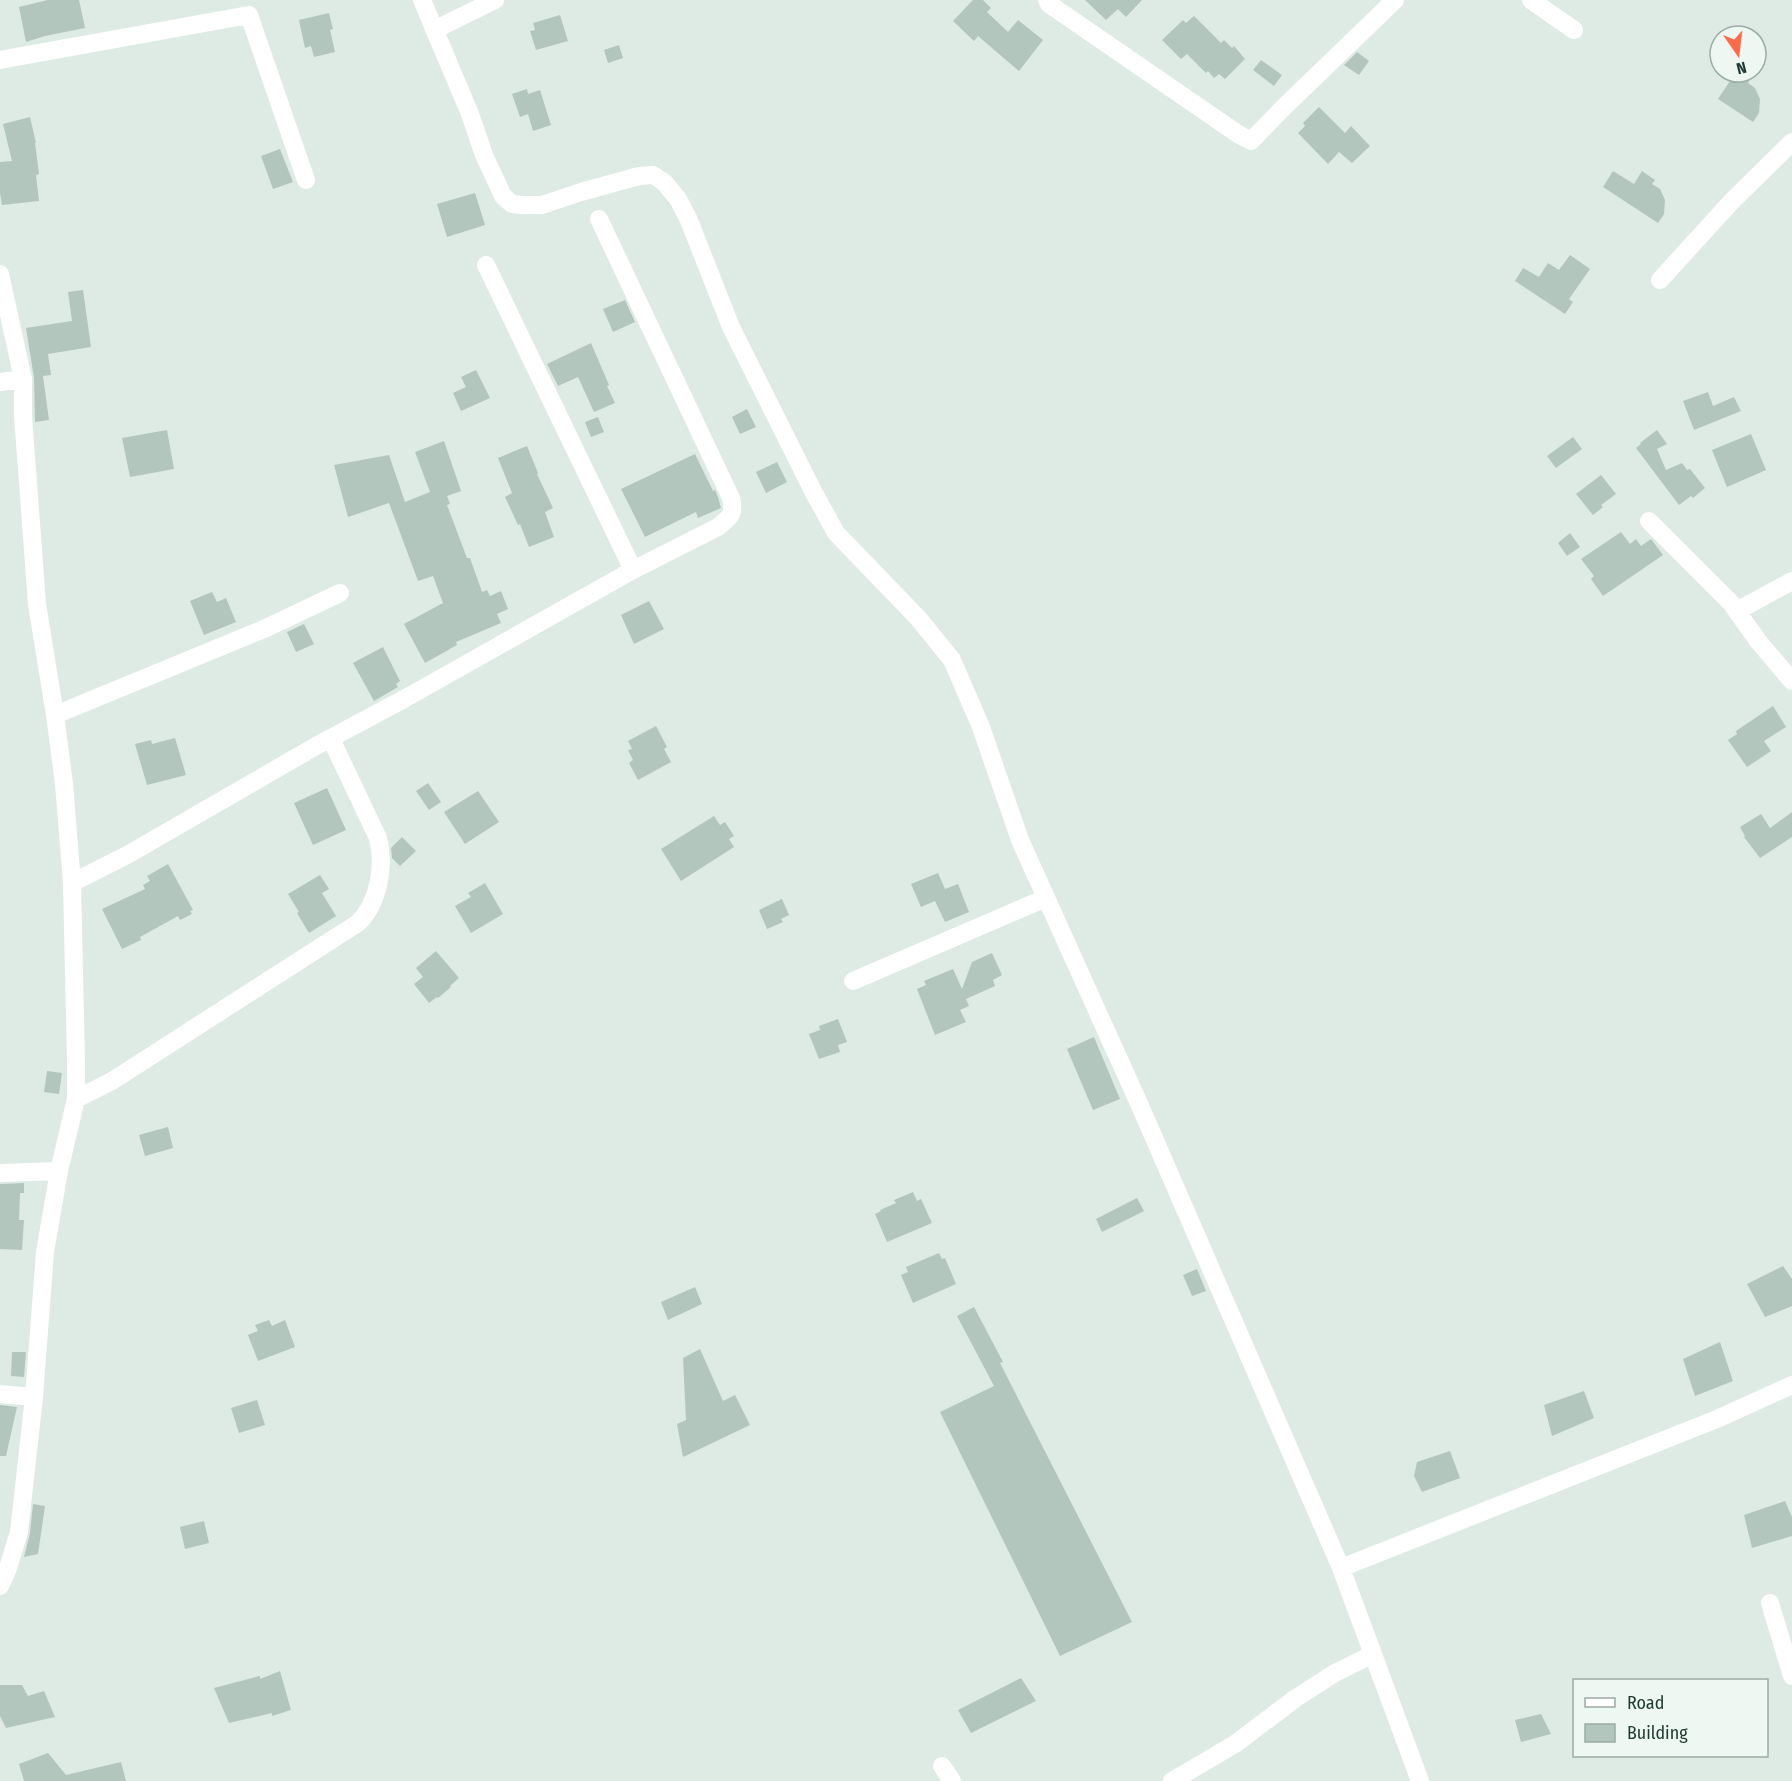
<svg xmlns="http://www.w3.org/2000/svg" width="1792" height="1781" font-family="'Fira Sans Condensed',sans-serif">
<style>
.building{fill:#b2c6bd}
.lines{fill:none;stroke-linecap:round;stroke-linejoin:round}
.minor{stroke:#fff;stroke-width:18}
</style>
<rect width="100%" height="100%" fill="#ddebe4"/>
<!-- building -->
<path class="building" d="M 48,0 L 79,0 L 85,28 L 45,36 L 26,42 L 19,7 Z
M 973,0 L 983,0 L 991,8 L 987,12 L 1008,32 L 1018,20 L 1043,40 L 1019,71 L 978,36 L 974,41 L 953,21 Z
M 1085,0 L 1142,0 L 1126,17 L 1118,9 L 1106,20 Z
M 329,13 L 333,29 L 330,30 L 335,52 L 314,57 L 311,46 L 305,48 L 299,20 Z
M 560,15 L 568,41 L 536,50 L 530,31 L 535,30 L 533,23 Z
M 1194,16 L 1221,43 L 1224,40 L 1232,48 L 1234,46 L 1245,59 L 1225,79 L 1219,74 L 1214,78 L 1208,71 L 1206,73 L 1187,54 L 1181,59 L 1162,40 L 1183,20 L 1186,23 Z
M 619,45 L 623,58 L 608,63 L 604,50 Z
M 1357,52 L 1369,61 L 1359,75 L 1344,65 Z
M 1261,60 L 1282,75 L 1274,86 L 1253,70 Z
M 1736,72 L 1740,72 L 1750,79 L 1748,83 L 1755,88 L 1760,99 L 1759,113 L 1753,122 L 1718,99 Z
M 527,89 L 528,94 L 540,90 L 551,125 L 533,131 L 528,114 L 520,117 L 512,94 Z
M 1319,107 L 1345,133 L 1351,126 L 1370,146 L 1352,163 L 1339,152 L 1328,164 L 1298,133 L 1305,126 L 1303,123 Z
M 30,117 L 36,143 L 35,143 L 39,174 L 36,175 L 39,201 L 2,205 L 0,193 L 0,162 L 12,161 L 3,124 Z
M 280,149 L 293,182 L 273,189 L 261,156 Z
M 1613,171 L 1634,184 L 1642,171 L 1655,180 L 1652,184 L 1660,189 L 1665,200 L 1664,214 L 1658,223 L 1603,187 Z
M 475,193 L 485,225 L 447,237 L 437,204 Z
M 1570,255 L 1590,269 L 1569,299 L 1573,302 L 1565,314 L 1515,281 L 1523,268 L 1539,277 L 1548,263 L 1559,270 Z
M 83,290 L 91,347 L 48,354 L 51,375 L 43,376 L 49,420 L 35,422 L 34,378 L 26,328 L 72,321 L 68,292 Z
M 625,300 L 635,322 L 613,332 L 603,309 Z
M 591,343 L 609,385 L 607,386 L 615,403 L 594,412 L 578,377 L 558,386 L 547,364 Z
M 476,370 L 490,398 L 461,411 L 453,393 L 466,387 L 461,377 Z
M 1708,392 L 1713,406 L 1734,397 L 1741,411 L 1694,430 L 1683,401 Z
M 747,409 L 756,427 L 740,434 L 732,417 Z
M 598,417 L 604,432 L 591,437 L 585,422 Z
M 167,430 L 174,469 L 130,477 L 122,438 Z
M 1657,430 L 1667,444 L 1657,449 L 1666,470 L 1682,463 L 1687,470 L 1690,469 L 1705,488 L 1693,498 L 1691,496 L 1679,505 L 1636,448 L 1641,444 L 1640,443 Z
M 1751,434 L 1766,470 L 1727,487 L 1712,450 Z
M 1573,437 L 1582,449 L 1556,468 L 1547,456 Z
M 444,441 L 461,491 L 447,496 L 450,504 L 447,505 L 467,558 L 470,558 L 482,592 L 487,590 L 490,596 L 501,591 L 508,609 L 497,614 L 501,623 L 456,642 L 457,645 L 425,663 L 404,624 L 443,603 L 433,576 L 418,581 L 389,503 L 348,517 L 334,465 L 389,455 L 405,502 L 430,492 L 415,452 Z
M 527,446 L 538,473 L 537,474 L 553,508 L 545,512 L 554,537 L 529,547 L 520,524 L 518,525 L 505,497 L 512,493 L 498,458 Z
M 695,454 L 713,491 L 715,490 L 718,497 L 721,508 L 698,518 L 696,512 L 645,537 L 621,489 Z
M 777,462 L 787,482 L 766,493 L 756,472 Z
M 1601,475 L 1616,494 L 1601,505 L 1603,507 L 1593,515 L 1576,494 Z
M 1621,532 L 1630,544 L 1636,539 L 1641,546 L 1651,539 L 1663,555 L 1603,596 L 1591,579 L 1594,576 L 1581,559 Z
M 1570,533 L 1580,547 L 1567,556 L 1558,543 Z
M 212,592 L 217,602 L 226,598 L 236,622 L 204,635 L 190,601 Z
M 649,601 L 664,629 L 634,644 L 621,615 Z
M 304,624 L 314,644 L 296,652 L 287,632 Z
M 383,647 L 400,681 L 396,684 L 398,687 L 374,701 L 353,663 Z
M 1773,706 L 1786,727 L 1764,741 L 1771,751 L 1747,767 L 1728,740 L 1737,734 L 1736,731 Z
M 656,726 L 667,747 L 664,749 L 671,762 L 638,780 L 629,763 L 633,760 L 628,750 L 632,749 L 628,741 Z
M 175,738 L 186,775 L 147,785 L 135,744 L 151,740 L 152,744 Z
M 428,783 L 441,802 L 429,810 L 416,791 Z
M 327,788 L 346,830 L 313,845 L 294,803 Z
M 478,791 L 499,822 L 465,844 L 444,812 Z
M 1792,812 L 1792,837 L 1760,858 L 1744,837 L 1745,836 L 1740,827 L 1761,814 L 1770,828 Z
M 714,816 L 720,825 L 725,822 L 734,836 L 729,839 L 734,847 L 681,881 L 661,849 Z
M 402,837 L 416,851 L 400,866 L 392,858 L 391,848 Z
M 168,864 L 193,910 L 190,911 L 192,914 L 180,920 L 178,916 L 140,937 L 141,940 L 122,949 L 102,909 L 145,889 L 143,885 L 150,881 L 147,876 Z
M 938,873 L 945,889 L 958,884 L 969,912 L 945,922 L 935,901 L 921,907 L 911,884 Z
M 320,875 L 329,889 L 322,893 L 336,916 L 309,933 L 297,913 L 299,912 L 288,894 Z
M 485,883 L 503,914 L 471,933 L 455,906 L 471,897 L 468,893 Z
M 782,899 L 789,915 L 781,919 L 783,922 L 767,929 L 759,910 Z
M 436,951 L 459,978 L 450,986 L 451,987 L 438,998 L 437,997 L 429,1003 L 414,984 L 423,977 L 416,968 Z
M 992,953 L 1002,975 L 993,980 L 995,986 L 966,999 L 969,1006 L 960,1010 L 966,1022 L 935,1035 L 917,989 L 926,985 L 924,981 L 953,969 L 962,989 L 972,962 Z
M 838,1019 L 847,1042 L 838,1045 L 840,1052 L 819,1059 L 809,1034 L 820,1030 L 819,1026 Z
M 1094,1037 L 1120,1099 L 1093,1110 L 1067,1049 Z
M 47,1071 L 62,1073 L 59,1094 L 44,1092 Z
M 168,1127 L 173,1148 L 145,1156 L 139,1135 Z
M 24,1183 L 24,1193 L 20,1193 L 19,1220 L 24,1220 L 22,1250 L 0,1249 L 0,1184 Z
M 913,1192 L 917,1201 L 921,1199 L 932,1223 L 887,1242 L 875,1214 L 881,1211 L 880,1210 L 896,1203 L 894,1200 Z
M 1137,1198 L 1144,1211 L 1102,1232 L 1096,1219 Z
M 939,1253 L 942,1259 L 945,1258 L 956,1284 L 913,1303 L 901,1275 L 908,1272 L 906,1267 Z
M 1783,1266 L 1792,1279 L 1792,1306 L 1765,1317 L 1747,1284 Z
M 1197,1269 L 1206,1291 L 1192,1296 L 1183,1275 Z
M 695,1287 L 702,1304 L 668,1320 L 661,1302 Z
M 974,1307 L 1003,1362 L 1000,1363 L 1132,1622 L 1060,1656 L 940,1412 L 994,1386 L 957,1316 Z
M 269,1320 L 272,1326 L 285,1320 L 295,1347 L 258,1361 L 248,1335 L 258,1331 L 255,1325 Z
M 1720,1342 L 1733,1381 L 1695,1396 L 1683,1359 Z
M 700,1349 L 723,1401 L 735,1395 L 750,1425 L 683,1457 L 677,1424 L 686,1420 L 683,1358 Z
M 12,1352 L 26,1352 L 24,1377 L 11,1376 Z
M 1584,1391 L 1594,1418 L 1552,1436 L 1544,1405 Z
M 257,1400 L 265,1425 L 239,1433 L 231,1408 Z
M 0,1405 L 17,1407 L 6,1456 L 0,1456 Z
M 1450,1451 L 1460,1478 L 1422,1492 L 1414,1476 L 1417,1462 Z
M 1785,1501 L 1792,1517 L 1792,1536 L 1752,1548 L 1744,1515 Z
M 33,1504 L 45,1506 L 38,1554 L 24,1557 L 30,1533 Z
M 204,1521 L 209,1543 L 185,1549 L 180,1527 Z
M 280,1671 L 291,1710 L 272,1716 L 272,1713 L 229,1723 L 214,1688 L 260,1676 L 260,1679 Z
M 1021,1678 L 1036,1701 L 971,1733 L 958,1710 Z
M 0,1685 L 22,1685 L 28,1696 L 44,1691 L 55,1717 L 6,1728 L 0,1716 Z
M 1541,1714 L 1551,1734 L 1521,1742 L 1515,1720 Z
M 48,1753 L 66,1775 L 121,1762 L 126,1781 L 24,1781 L 19,1764 Z"/>
<g class="lines">
<!-- minor -->
<path class="minor" d="M 422,0 L 470,114 L 484,155 L 503,196 L 512,204 L 523,205 L 542,205 L 581,192 L 639,176 L 653,175 L 664,182 L 678,199 L 688,218 L 731,327 L 814,493 L 836,533 L 919,619 L 952,660 L 981,727 L 1020,840 L 1141,1108 L 1341,1568 L 1420,1781
M 1047,0 L 1049,4 L 1238,134 L 1251,141 L 1284,107 L 1395,0
M 1531,0 L 1574,30
M 436,29 L 495,0
M 0,60 L 249,15 L 306,180
M 486,265 L 633,570
M 0,274 L 23,379 L 23,416 L 37,604 L 55,715 L 64,784 L 72,883 L 76,1063 L 76,1099 L 59,1171 L 45,1252 L 34,1397 L 19,1532 L 7,1571 L 0,1586
M 1660,280 L 1732,201 L 1792,142
M 0,382 L 23,379
M 1649,521 L 1731,603 L 1758,641 L 1792,681
M 1737,611 L 1792,581
M 55,715 L 264,629 L 340,593
M 72,883 L 129,854 L 316,746 L 404,699 L 633,570 L 718,527 C 730,517 735,515 731,498 L 599,219
M 853,981 L 1046,898
M 76,1099 L 112,1081 L 358,923 C 379,903 385,865 378,838 L 331,739
M 0,1173 L 59,1171
M 0,1394 L 34,1397
M 1341,1568 L 1717,1419 L 1792,1385
M 1770,1603 L 1792,1676
M 942,1766 L 952,1781
M 1172,1781 L 1235,1744 L 1296,1698 L 1335,1673 L 1373,1654"/>
</g>
<!-- legend -->
<rect x="1573" y="1679" width="195" height="78" fill="#eef7f2" stroke="#9aaca5" stroke-width="1.5"/>
<rect x="1585" y="1698" width="30" height="9" fill="#ffffff" stroke="#9aaca5" stroke-width="1.5"/>
<text x="1627" y="1709" font-size="18" fill="#1d3b32">Road</text>
<rect x="1585" y="1724" width="30" height="18" fill="#b2c6bd" stroke="#9aaca5" stroke-width="1.5"/>
<text x="1627" y="1739" font-size="18" fill="#1d3b32">Building</text>
<!-- north arrow -->
<g transform="translate(1738 54) rotate(166)"><circle r="28" fill="#eef7f2" stroke="#9aaca5" stroke-width="1.5"/>
<path d="M0-4.5L10 22L0 15L-10 22Z" fill="#ff6a47"/>
<text y="-9" font-size="16" font-weight="bold" text-anchor="middle" fill="#1d3b32">N</text>
</g>
</svg>
